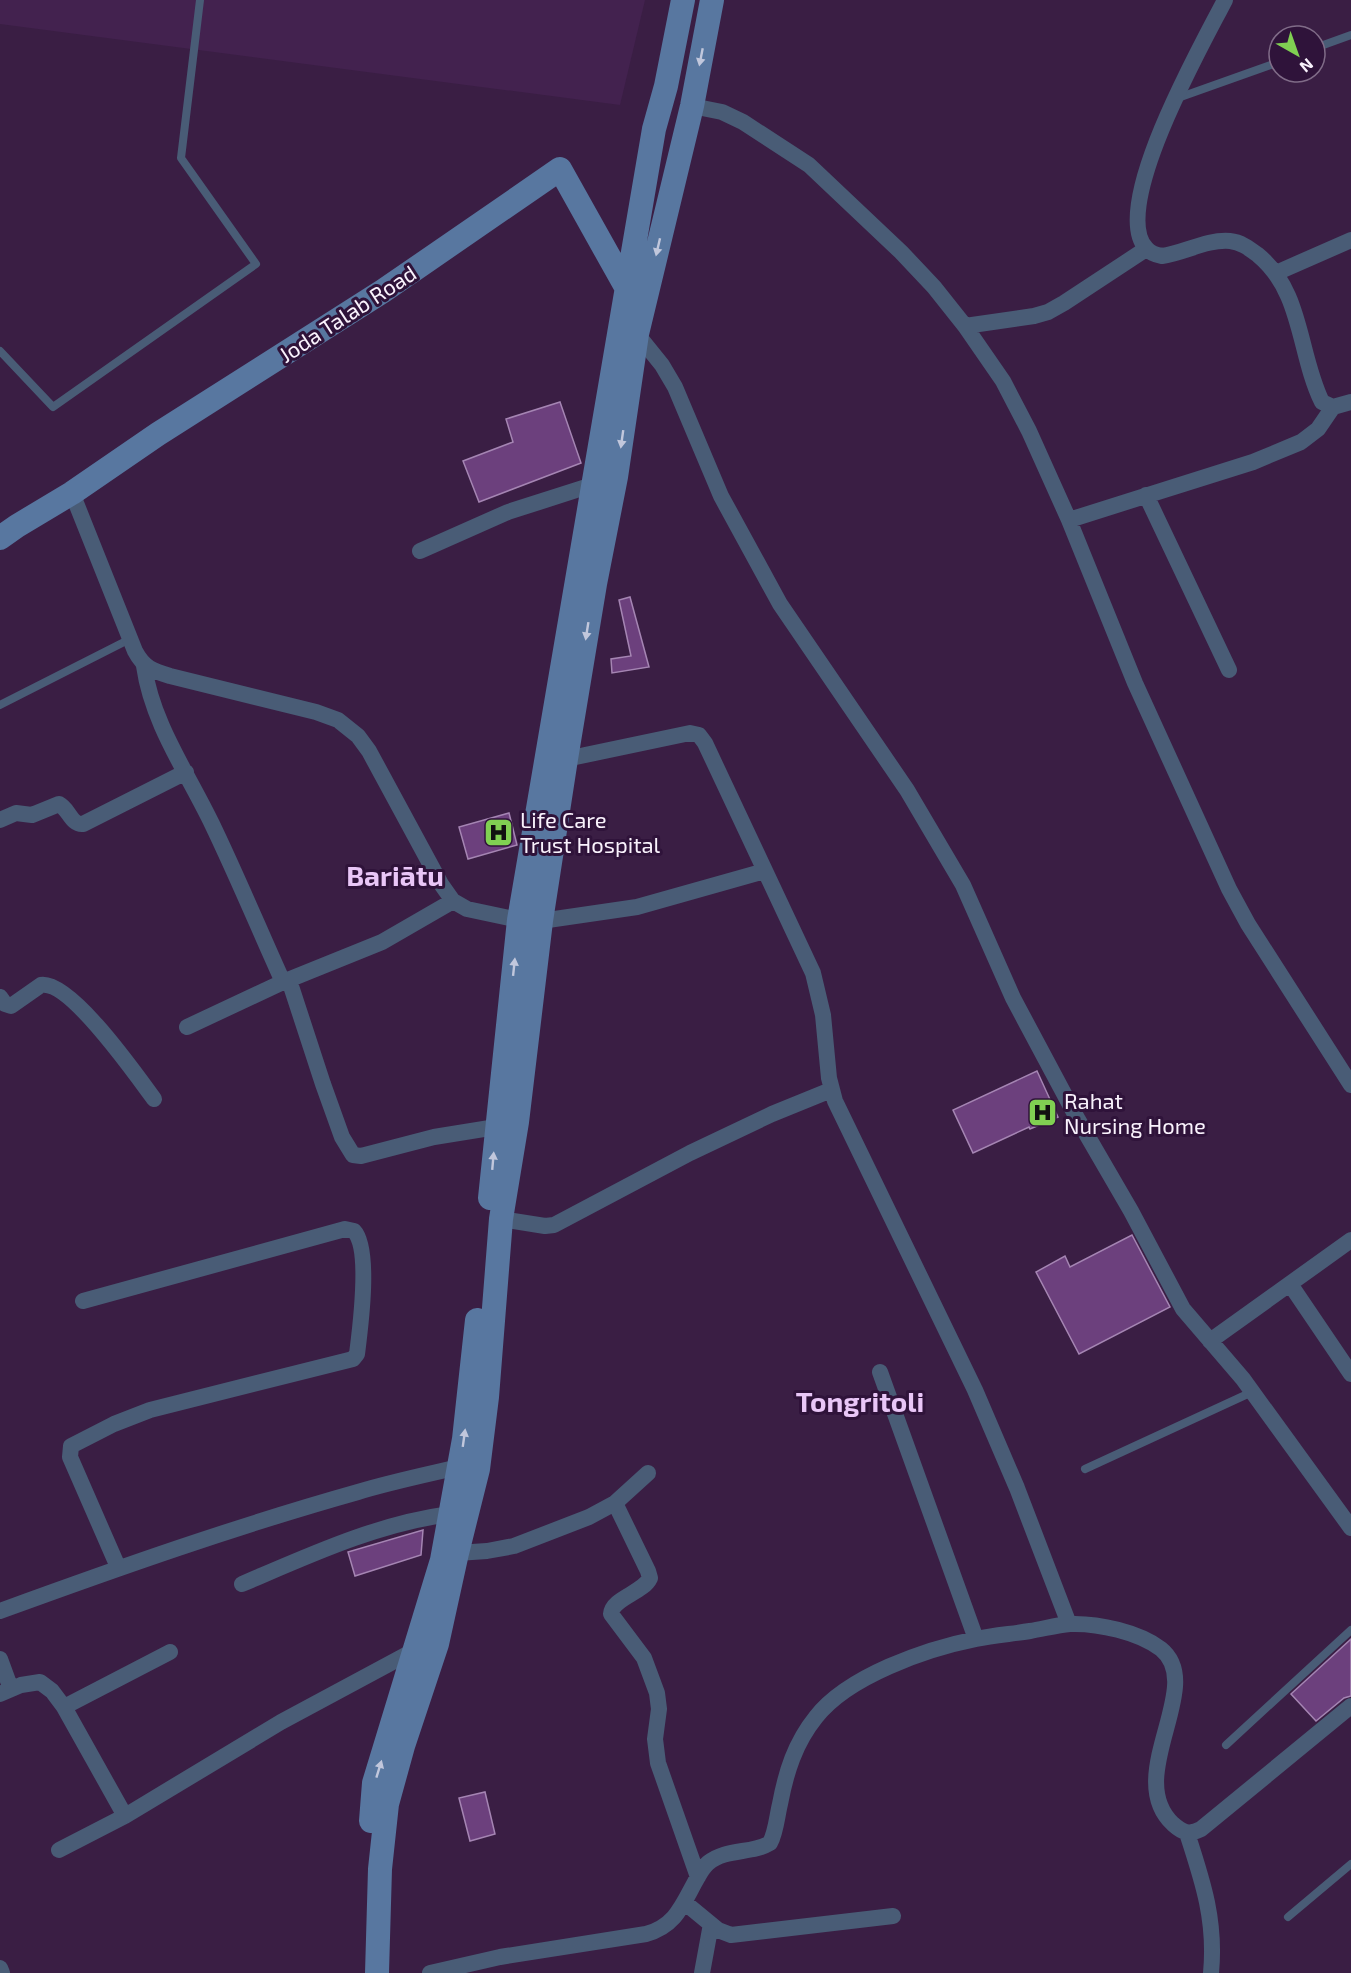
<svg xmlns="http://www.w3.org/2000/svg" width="1351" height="1973" font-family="'Exo 2',sans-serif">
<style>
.built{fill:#43224f}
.building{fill:#6c407d;stroke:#a585b3;stroke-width:1.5}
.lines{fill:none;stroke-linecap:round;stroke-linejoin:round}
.lane{stroke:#495c76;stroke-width:8}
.street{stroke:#495c76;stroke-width:16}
.secondary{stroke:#5877a0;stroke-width:24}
.oneway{fill:#c1c7dc}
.labels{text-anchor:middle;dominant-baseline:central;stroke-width:6;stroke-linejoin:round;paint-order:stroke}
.street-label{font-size:22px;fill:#f9f2fc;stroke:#2f133a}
.poi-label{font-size:22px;fill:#f9f2fc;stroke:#2f133a;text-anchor:start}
.district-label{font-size:28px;font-weight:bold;fill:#e9c6f7;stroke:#2f133a}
</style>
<rect width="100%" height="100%" fill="#3a1e44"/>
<!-- built -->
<path class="built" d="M 0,0 L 645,0 L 620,105 L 0,24 Z"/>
<!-- building -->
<path class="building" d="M 560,402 L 581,463 L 479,502 L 463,461 L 513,442 L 506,419 Z
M 630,597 L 649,667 L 612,673 L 611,659 L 631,656 L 619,600 Z
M 509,813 L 517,845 L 468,859 L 459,827 Z
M 1037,1071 L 1058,1117 L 1030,1129 L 1029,1127 L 973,1153 L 953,1110 Z
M 1132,1235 L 1170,1307 L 1079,1354 L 1036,1272 L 1065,1256 L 1070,1267 Z
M 423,1530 L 421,1555 L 355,1576 L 348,1552 Z
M 1351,1639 L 1351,1696 L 1344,1698 L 1316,1721 L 1291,1694 Z
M 485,1792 L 495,1834 L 470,1841 L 459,1798 Z"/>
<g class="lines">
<!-- lane -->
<path class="lane" d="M 1315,48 L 1351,35
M 1175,99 L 1279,62
M 0,351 L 53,407 L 256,264 L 181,158 L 200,0
M 0,705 L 130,639
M 1085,1469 L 1252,1392
M 1226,1745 L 1351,1630
M 1288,1917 L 1351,1864"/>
<!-- street -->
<path class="street" d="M 1225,0 C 1203,43 1109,208 1146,248 C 1150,253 1156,255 1162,256 C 1184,253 1207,239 1230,241 C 1241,242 1250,249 1258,255 C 1303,292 1298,353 1322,402 L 1333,407 L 1351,402
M 692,106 L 722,112 L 743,122 L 809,165 L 901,252 L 934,287 L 965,326 L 1003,381 L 1029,431 L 1069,520 L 1135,683 L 1229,889 L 1248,924 L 1351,1085
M 1276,273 L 1351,240
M 965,326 L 1034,316 L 1048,312 L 1064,303 L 1146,249
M 637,334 L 662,365 L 675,387 L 721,496 L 780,604 L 907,790 L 963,885 L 1013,998 L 1077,1118 L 1131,1211 L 1183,1309 L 1243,1379 L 1351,1528
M 72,493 L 135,651 C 144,668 153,671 170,676 L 316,712 L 338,720 L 358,736 L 369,751 L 441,884 L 453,901 L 467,909 L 519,920 L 541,921 L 637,907 L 765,871
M 1146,495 L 1229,670
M 1069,520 L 1253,462 L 1301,442 L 1318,429 L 1333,407
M 420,551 L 508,512 L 592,485
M 144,666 C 152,723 187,772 212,824 C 237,876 259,929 283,982
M 566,759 L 690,733 L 699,735 L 705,743 L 813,973 L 823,1015 L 829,1078 L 835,1101 L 975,1390 L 1017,1488 L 1069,1624
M 0,820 L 16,813 L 32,815 L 59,804 C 69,809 71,825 83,824 L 186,772
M 289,980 L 323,1084 L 342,1137 L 353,1155 L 361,1156 L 434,1137 L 496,1127
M 0,997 L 5,1004 L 11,1006 L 41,985 C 70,980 137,1076 154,1099
M 187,1027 L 283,982 L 382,942 L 453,901
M 501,1219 L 545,1226 L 554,1225 L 690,1153 L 772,1114 L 831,1090
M 1290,1284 L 1351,1374
M 83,1301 L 345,1229 L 354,1231 C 371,1249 360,1330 357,1354 L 353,1359 L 150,1410 L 114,1424 L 71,1446 L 70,1457 L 118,1567
M 1210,1341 L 1351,1240
M 880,1372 L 976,1639
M 615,1503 L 648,1571 L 650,1578 C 643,1593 612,1598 611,1614 L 644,1658 L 657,1693 L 659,1709 L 655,1739 L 658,1763 L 698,1877
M 457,1553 L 487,1551 L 514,1546 L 589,1517 L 615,1503 L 648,1473
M 242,1584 C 310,1555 376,1524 450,1514
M 0,1611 C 118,1568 237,1526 358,1492 C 391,1482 425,1475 459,1467
M 0,1659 L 11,1689
M 0,1694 L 21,1685 L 40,1682 L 52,1691 L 64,1707 L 125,1816 L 281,1722 L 415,1650
M 64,1707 L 170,1652
M 1187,1833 C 1203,1882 1216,1921 1211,1973
M 59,1850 L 125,1816
M 684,1902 L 718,1930 L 731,1935 L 893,1916
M 0,1968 L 2,1973
M 430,1973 L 500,1957 L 646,1934 C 675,1926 682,1906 695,1882 C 699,1875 702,1868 708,1863 C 726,1848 752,1854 770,1843 C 776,1832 777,1816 780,1804 C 786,1772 795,1743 816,1717 C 848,1676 926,1649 976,1639 C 994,1635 1012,1634 1030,1631 C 1043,1629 1057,1625 1070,1624 C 1098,1623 1139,1632 1161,1649 C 1207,1686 1122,1776 1173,1824 C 1183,1833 1189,1835 1201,1829 L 1351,1706
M 702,1973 L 711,1924"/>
<!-- secondary -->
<path class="secondary" d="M 0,538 L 17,526 L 72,493 L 158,434 L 383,291 L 560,169 L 626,287 L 631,290
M 490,1198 L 519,920 L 654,129 L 666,86 L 683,0
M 371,1821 L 374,1783 L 442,1560 L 464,1439 L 477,1320
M 377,1973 L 380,1869 L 387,1804 L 403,1746 L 437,1644 L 457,1553 L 478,1469 L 487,1397 L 501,1219 L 517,1122 L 541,921 L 566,759 L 595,584 L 616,477 L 637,334 L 692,106 L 712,0"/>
</g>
<!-- one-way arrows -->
<defs><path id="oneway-solid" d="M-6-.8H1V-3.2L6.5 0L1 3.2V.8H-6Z" transform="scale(1.5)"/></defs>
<g class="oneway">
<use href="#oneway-solid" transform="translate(701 57) rotate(101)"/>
<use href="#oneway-solid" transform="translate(658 247) rotate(103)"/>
<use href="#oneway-solid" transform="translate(622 439) rotate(98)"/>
<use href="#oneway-solid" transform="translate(587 631) rotate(99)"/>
<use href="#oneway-solid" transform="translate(514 967) rotate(-84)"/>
<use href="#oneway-solid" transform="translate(493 1161) rotate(-85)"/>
<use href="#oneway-solid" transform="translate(464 1438) rotate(-82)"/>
<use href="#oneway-solid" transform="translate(379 1769) rotate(-73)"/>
</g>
<!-- icons -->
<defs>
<symbol id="hospital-square" viewBox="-11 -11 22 22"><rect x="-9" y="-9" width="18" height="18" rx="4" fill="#80d052" stroke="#2f133a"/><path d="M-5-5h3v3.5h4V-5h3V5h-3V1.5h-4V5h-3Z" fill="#111"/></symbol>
</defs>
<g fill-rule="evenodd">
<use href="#hospital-square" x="482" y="816" width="33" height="33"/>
<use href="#hospital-square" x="1026" y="1096" width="33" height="33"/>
</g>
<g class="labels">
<!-- street labels -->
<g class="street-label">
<text transform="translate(347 313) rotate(-33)">Joda Talab Road</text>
</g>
<!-- poi labels -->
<g class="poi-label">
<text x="520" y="819">Life Care<tspan x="520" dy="25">Trust Hospital</tspan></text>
<text x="1064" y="1100">Rahat<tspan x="1064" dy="25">Nursing Home</tspan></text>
</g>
<!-- district labels -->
<g class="district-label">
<text x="395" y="875">Bariātu</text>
<text x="860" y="1401">Tongritoli</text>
</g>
</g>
<!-- north arrow -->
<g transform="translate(1297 54) rotate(140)"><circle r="28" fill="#2f133a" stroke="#806c88" stroke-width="1.5"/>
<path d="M0-4.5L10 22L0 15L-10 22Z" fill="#80d052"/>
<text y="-9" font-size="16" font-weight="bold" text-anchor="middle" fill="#f9f2fc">N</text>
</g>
</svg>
